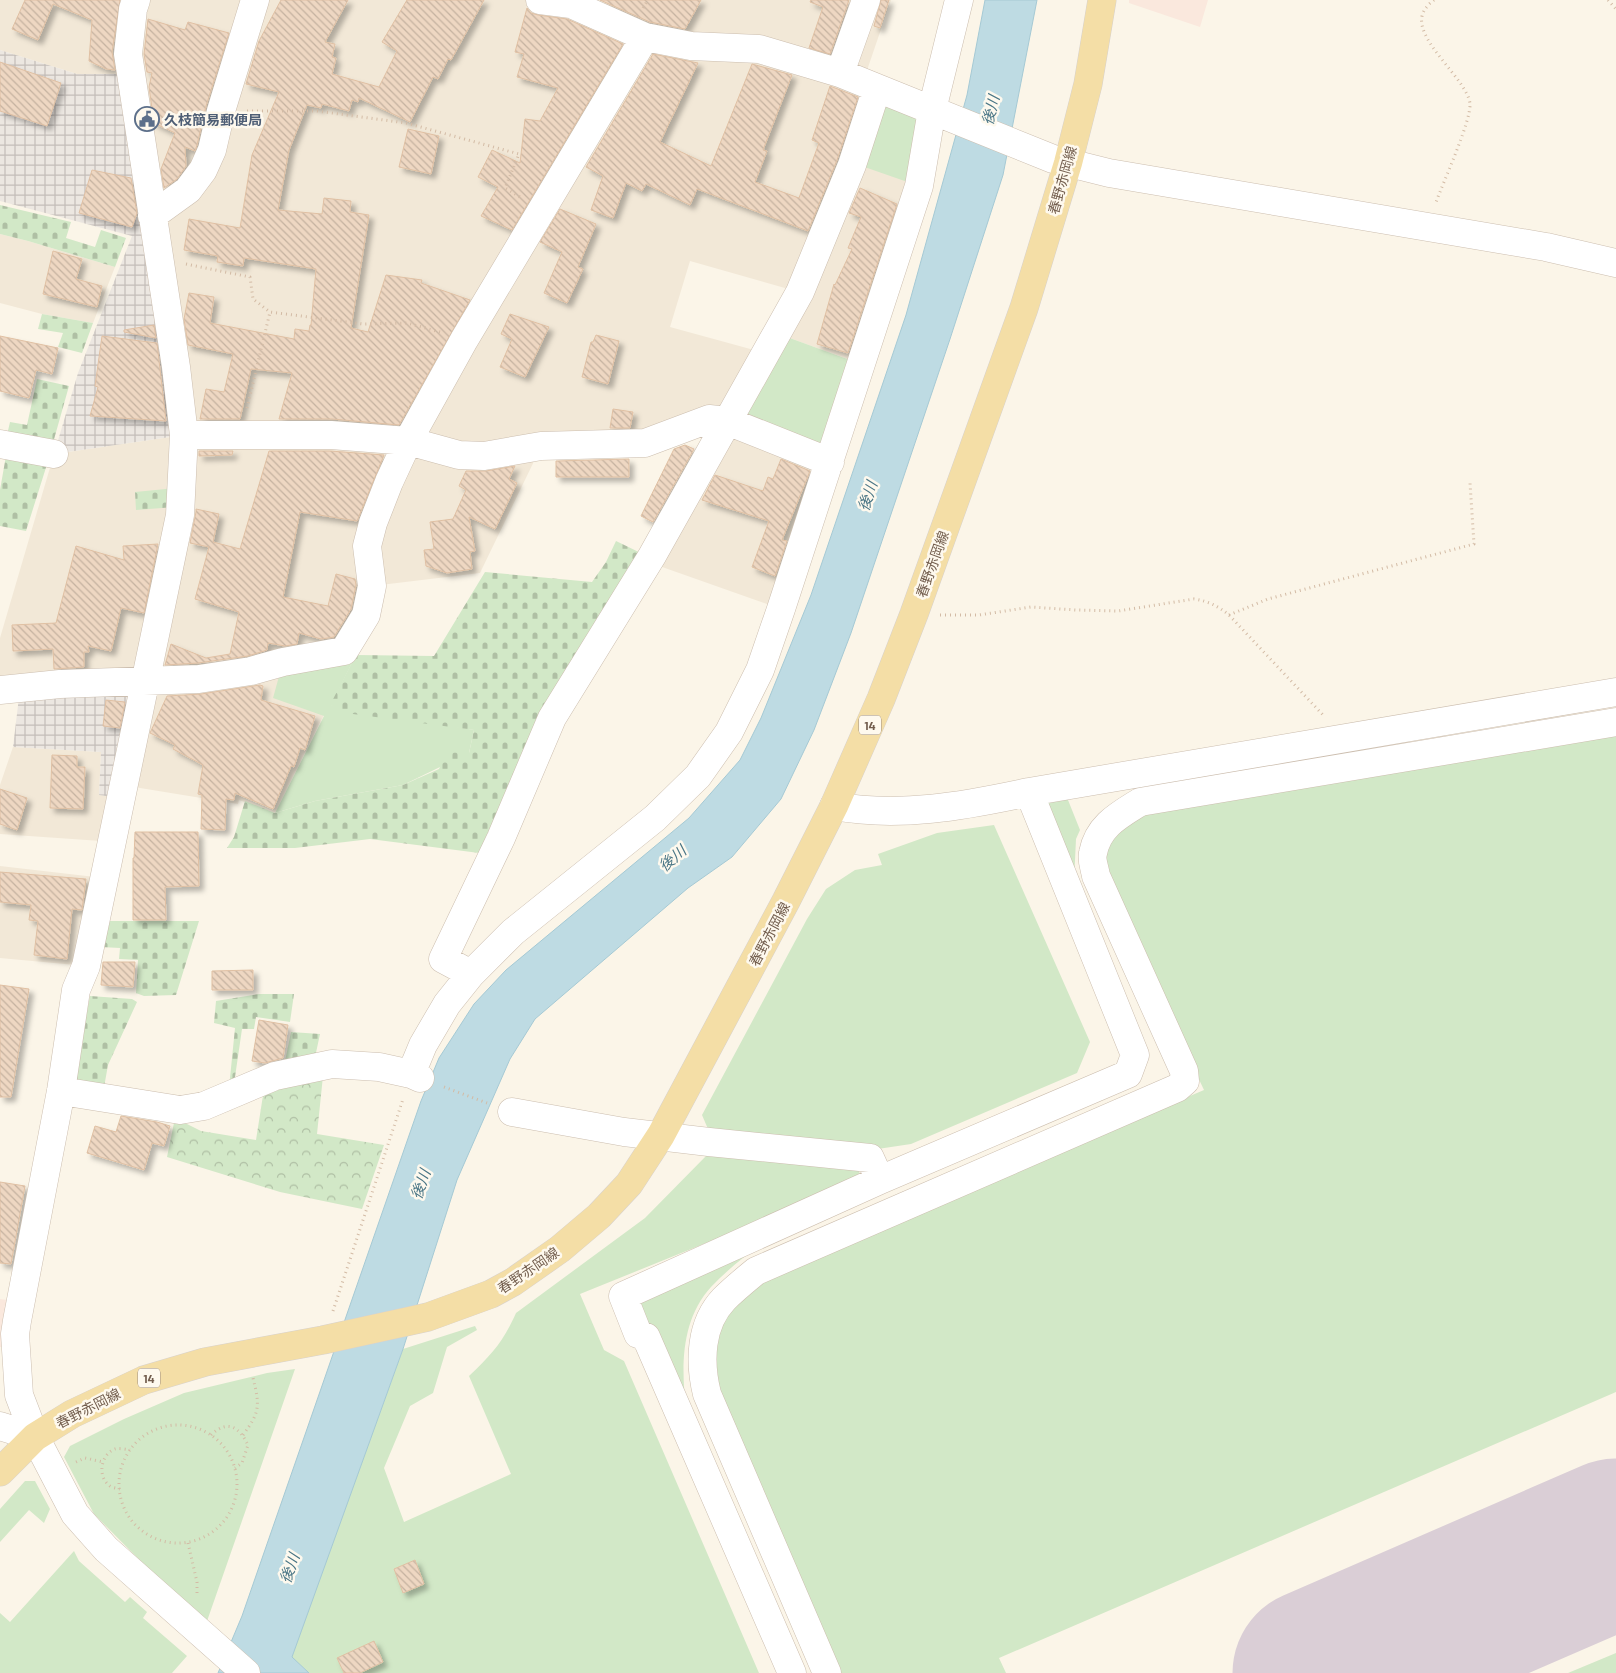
<svg xmlns="http://www.w3.org/2000/svg" width="1616" height="1673" font-family="Barlow,'Noto Sans JP',sans-serif">
<style>
.residential{fill:#f2e8d7}
.commercial{fill:#fae8dd}
.industrial{fill:url(#industrial-grid)}
.green{fill:#d2e8c7}
.forest{fill:url(#forest-crowns)}
.cemetery{fill:url(#cemetery-stones)}
.water{fill:#bedbe3;stroke:#a5c9d4}
.lines{fill:none;stroke-linecap:round;stroke-linejoin:round}
.taxiway{stroke:#daced6;stroke-width:68}
.runway{stroke:#daced6;stroke-width:169}
.building{fill:url(#building-back-hatch);stroke:#e0c0a3;filter:url(#shadow)}
.minor-casing{stroke:#ccbeaf;stroke-width:29}
.major-casing{stroke:#d8d2cd;stroke-width:29}
.path{stroke:#d3bba5;stroke-width:3;stroke-dasharray:1 4;stroke-linecap:butt}
.minor{stroke:#fff;stroke-width:28}
.major{stroke:#f4dea6;stroke-width:28}
.labels{text-anchor:middle;dominant-baseline:central;stroke-width:5;stroke-linejoin:round;paint-order:stroke}
.shield{fill:#fef9ee;stroke:#9d8c7e;stroke-width:1}
.shield-label{font-size:12px;font-weight:bold;fill:#735e4e}
.service-label{font-size:14px;font-weight:bold;fill:#4e5e75;stroke:#fef9ee;text-anchor:start}
.street-label{font-size:14px;fill:#735e4e;stroke:#fef9ee}
.water-label{font-size:15px;font-style:italic;fill:#497585;stroke:#fef9ee}
</style>
<defs>
<pattern id="industrial-grid" width="8" height="8" patternUnits="userSpaceOnUse" patternTransform="scale(1.25)"><rect width="8" height="8" fill="#ece7e1"/><path d="M0 4h8M4 0v8" fill="none" stroke="#c4beb9"/></pattern>
<pattern id="forest-crowns" width="20" height="18" patternUnits="userSpaceOnUse" patternTransform="scale(1.25)"><rect width="20" height="18" fill="#d2e8c7"/><path d="M2 6a3 3 0 1 1 6 0M12 15a3 3 0 1 1 6 0" fill="none" stroke="#afbfa4"/></pattern>
<pattern id="cemetery-stones" width="16" height="16" patternUnits="userSpaceOnUse" patternTransform="scale(1.25)"><rect width="16" height="16" fill="#d2e8c7"/><path d="M2 7V4a2 2 0 0 1 4 0v3zM10 15v-3a2 2 0 0 1 4 0v3z" fill="#afbfa4"/></pattern>
<pattern id="building-back-hatch" width="6" height="6" patternUnits="userSpaceOnUse" patternTransform="scale(1.25)"><rect width="6" height="6" fill="#eed7c2"/><path d="M-1 5l2 2M0 0l6 6M5-1l2 2" fill="none" stroke="#c5b2a0"/></pattern>
<filter id="shadow"><feDropShadow dx="4.5" dy="4.5" stdDeviation="2.5" flood-color="#0004"/></filter>
</defs>
<rect width="100%" height="100%" fill="#fbf5e8"/>
<!-- residential -->
<path class="residential" d="M 0,0 L 891,0 L 863,82 L 919,186 L 861,364 L 776,333 L 799,292 L 690,261 L 670,327 L 765,353 L 830,462 L 781,609 L 648,562 L 727,422 L 538,453 L 480,573 L 372,586 L 324,715 L 275,813 L 239,800 L 238,804 L 134,787 L 145,680 L 0,690 L 0,638 L 54,454 L 184,435 L 131,74 L 77,74 L 0,50 Z
M 0,234 L 28,241 L 115,267 L 93,323 L 42,314 L 0,303 Z
M 13,747 L 101,752 L 99,795 L 121,798 L 101,841 L 0,834 L 0,785 Z
M 0,866 L 104,878 L 86,966 L 0,958 Z"/>
<!-- commercial -->
<path class="commercial" d="M 1129,0 L 1208,0 L 1200,27 L 1129,3 Z
M 0,1299 L 7,1300 L 3,1347 L 0,1347 Z"/>
<!-- industrial -->
<path class="industrial" d="M 0,50 L 77,74 L 132,74 L 184,435 L 54,454 L 78,373 L 132,236 L 0,201 Z
M 145,680 L 121,798 L 99,795 L 101,752 L 13,747 L 19,697 Z"/>
<!-- green -->
<path class="green" d="M 877,88 L 932,110 L 919,186 L 853,163 Z
M 776,333 L 861,364 L 830,462 L 727,421 Z
M 356,655 L 331,705 L 474,730 L 469,753 L 403,785 L 315,801 L 275,813 L 324,716 L 273,698 L 283,662 Z
M 1616,735 L 1616,1392 L 999,1658 L 1006,1673 L 833,1673 L 716,1404 L 716,1331 L 749,1284 L 1204,1090 L 1102,873 L 1104,834 L 1141,811 Z
M 1066,795 L 1080,830 L 1076,839 L 1074,882 L 1044,810 L 1051,798 Z
M 994,825 L 1090,1042 L 1077,1073 L 911,1144 L 871,1150 L 708,1129 L 702,1115 L 807,919 L 826,889 L 855,870 L 882,865 L 878,854 L 937,833 Z
M 706,1156 L 856,1163 L 862,1180 L 580,1294 L 604,1350 L 624,1361 L 759,1673 L 309,1673 L 291,1657 L 403,1349 L 475,1326 L 477,1330 L 447,1347 L 433,1393 L 410,1406 L 384,1468 L 404,1522 L 511,1474 L 469,1376 C 492,1354 503,1342 516,1313 L 645,1218 Z
M 760,1244 C 743,1258 726,1271 711,1287 C 681,1320 681,1366 686,1408 L 637,1297 Z
M 295,1369 L 206,1624 L 191,1612 L 94,1514 L 64,1457 L 70,1446 L 124,1419 L 184,1393 L 267,1373 Z
M 25,1481 L 35,1481 L 50,1509 L 44,1523 L 29,1510 L 0,1542 L 0,1509 Z
M 74,1551 L 79,1561 L 125,1602 L 130,1597 L 147,1612 L 143,1618 L 187,1656 L 172,1673 L 0,1673 L 0,1613 L 10,1622 Z
M 1616,1653 L 1616,1673 L 1568,1673 Z"/>
<!-- forest -->
<path class="forest" d="M 323,1076 L 317,1134 L 384,1145 L 362,1209 L 280,1192 L 167,1157 L 175,1118 L 201,1131 L 256,1140 L 264,1089 Z"/>
<!-- cemetery -->
<path class="cemetery" d="M 0,205 L 71,222 L 66,238 L 95,247 L 101,230 L 126,238 L 115,267 L 28,241 L 0,234 Z
M 42,314 L 93,323 L 82,353 L 58,347 L 63,333 L 38,329 Z
M 37,379 L 69,386 L 51,450 L 7,435 L 10,422 L 27,425 Z
M 7,450 L 49,458 L 26,531 L 0,526 L 0,490 Z
M 176,488 L 175,507 L 136,510 L 135,492 Z
M 616,541 L 647,556 L 487,854 L 370,839 L 295,848 L 227,848 L 234,837 L 245,801 L 275,813 L 315,801 L 403,785 L 439,769 L 447,752 L 469,753 L 474,730 L 353,714 L 330,705 L 356,655 L 434,656 L 485,572 L 592,582 L 606,562 Z
M 107,921 L 199,921 L 176,995 L 144,996 L 136,993 L 138,960 L 119,959 L 120,948 L 101,947 Z
M 259,994 L 294,994 L 290,1022 L 256,1017 L 254,1029 L 242,1029 L 234,1084 L 229,1088 L 235,1028 L 214,1023 L 216,1001 Z
M 90,996 L 132,999 L 137,1002 L 108,1065 L 103,1093 L 74,1081 Z
M 291,1032 L 320,1034 L 314,1062 L 284,1066 Z"/>
<!-- water -->
<path class="water" d="M 985,0 L 1037,0 L 1003,175 L 950,339 L 851,633 L 814,730 L 781,799 L 732,857 L 688,888 L 535,1019 L 510,1059 L 457,1180 L 403,1349 L 292,1657 L 309,1673 L 218,1673 L 242,1616 L 421,1101 L 439,1058 L 474,1004 L 506,970 L 689,818 L 740,760 L 761,718 L 811,595 L 906,315 L 967,95 Z"/>
<g class="lines">
<!-- taxiway -->
<path class="taxiway" d="M 1407,1673 L 1441,1628 L 1463,1605 L 1495,1595"/>
<!-- runway -->
<path class="runway" d="M 1317,1673 L 1616,1543"/>
</g>
<!-- building -->
<path class="building" d="M 25,0 L 120,0 L 112,52 L 115,70 L 106,69 L 89,61 L 92,20 L 53,4 L 38,40 L 12,29 Z
M 281,0 L 348,0 L 325,42 L 335,44 L 332,57 L 336,58 L 332,74 L 379,87 L 397,51 L 382,42 L 407,0 L 484,0 L 451,60 L 448,59 L 438,79 L 433,77 L 410,122 L 359,98 L 358,102 L 352,100 L 349,111 L 322,104 L 321,108 L 307,105 L 289,150 L 278,210 L 322,214 L 324,198 L 351,201 L 350,212 L 369,215 L 351,328 L 368,332 L 386,275 L 422,280 L 421,283 L 470,300 L 399,425 L 332,419 L 279,419 L 292,373 L 251,369 L 240,419 L 200,419 L 206,389 L 224,392 L 233,354 L 188,345 L 184,319 L 189,293 L 214,297 L 210,323 L 294,339 L 295,329 L 309,331 L 310,325 L 311,325 L 316,269 L 244,258 L 243,266 L 217,262 L 218,256 L 184,250 L 189,219 L 240,228 L 252,155 L 279,92 L 246,84 L 259,41 Z
M 600,0 L 701,0 L 685,29 L 650,22 Z
M 811,0 L 849,0 L 830,54 L 809,48 L 823,7 L 810,2 Z
M 881,0 L 889,0 L 880,28 L 874,26 Z
M 527,8 L 531,13 L 538,15 L 567,19 L 623,44 L 512,230 L 481,216 L 498,187 L 478,177 L 492,150 L 520,163 L 525,119 L 540,121 L 558,88 L 517,77 L 524,54 L 515,52 Z
M 148,19 L 185,30 L 188,22 L 229,33 L 206,106 L 197,145 L 195,151 L 185,147 L 186,166 L 177,179 L 164,188 L 161,169 L 175,133 L 154,123 L 149,87 L 152,73 L 147,72 L 144,54 Z
M 653,54 L 698,63 L 660,142 L 711,166 L 752,64 L 792,75 L 763,150 L 767,151 L 755,182 L 799,198 L 819,143 L 812,140 L 830,86 L 858,97 L 837,160 L 808,231 L 697,189 L 690,205 L 646,184 L 642,191 L 626,183 L 613,218 L 591,210 L 603,176 L 586,167 Z
M 0,62 L 61,83 L 47,126 L 0,111 Z
M 408,129 L 439,136 L 431,174 L 399,167 Z
M 92,170 L 131,178 L 137,213 L 132,227 L 79,213 Z
M 860,188 L 897,204 L 848,353 L 817,344 L 834,284 L 835,285 L 852,249 L 848,248 L 861,217 L 849,213 Z
M 560,209 L 596,224 L 578,267 L 583,269 L 567,303 L 544,293 L 562,252 L 540,242 Z
M 53,251 L 82,259 L 76,279 L 102,286 L 97,307 L 43,294 Z
M 510,314 L 549,327 L 525,377 L 500,367 L 512,339 L 501,334 Z
M 154,325 L 156,338 L 124,332 L 124,330 Z
M 596,335 L 619,341 L 608,384 L 582,377 L 591,342 L 593,342 Z
M 0,336 L 58,348 L 52,374 L 36,370 L 29,398 L 0,391 Z
M 102,336 L 157,343 L 166,421 L 90,416 L 98,387 L 95,386 Z
M 613,409 L 633,412 L 630,428 L 610,428 Z
M 685,445 L 694,449 L 653,522 L 641,516 L 674,449 Z
M 199,451 L 233,451 L 232,455 L 199,456 Z
M 269,451 L 330,451 L 384,455 L 357,521 L 300,512 L 283,597 L 328,606 L 336,574 L 355,579 L 356,585 L 351,609 L 334,637 L 321,639 L 299,633 L 297,644 L 285,646 L 268,643 L 267,650 L 248,656 L 198,663 L 165,665 L 171,644 L 206,658 L 230,654 L 239,612 L 195,599 L 209,547 L 190,543 L 196,512 L 196,509 L 219,514 L 213,542 L 240,549 Z
M 629,459 L 629,477 L 556,477 L 556,461 Z
M 781,459 L 810,471 L 782,540 L 787,541 L 775,576 L 752,567 L 769,521 L 702,500 L 715,475 L 763,491 L 768,477 L 773,479 Z
M 515,466 L 509,479 L 517,483 L 495,529 L 469,517 L 475,551 L 470,552 L 472,569 L 447,573 L 426,566 L 424,550 L 434,549 L 430,522 L 453,519 L 466,490 L 459,486 L 466,471 L 486,471 Z
M 158,544 L 144,613 L 121,608 L 111,651 L 88,646 L 89,652 L 84,652 L 84,667 L 54,669 L 53,649 L 13,651 L 12,625 L 56,623 L 76,546 L 124,560 L 123,546 Z
M 260,685 L 263,686 L 261,700 L 315,716 L 305,750 L 300,748 L 294,767 L 291,766 L 273,809 L 235,793 L 234,800 L 226,799 L 225,830 L 201,829 L 202,795 L 198,794 L 203,765 L 173,749 L 175,745 L 150,733 L 167,696 L 201,694 Z
M 106,700 L 125,702 L 120,728 L 103,726 Z
M 52,755 L 77,756 L 77,767 L 85,767 L 83,809 L 50,808 Z
M 0,789 L 27,798 L 17,830 L 0,824 Z
M 135,832 L 198,832 L 199,886 L 165,887 L 166,920 L 133,920 L 133,858 L 134,858 Z
M 0,872 L 86,879 L 82,910 L 72,909 L 67,959 L 34,955 L 38,921 L 29,920 L 31,905 L 0,902 Z
M 103,962 L 135,962 L 133,987 L 101,985 Z
M 253,970 L 253,990 L 212,990 L 212,971 Z
M 0,985 L 29,989 L 11,1097 L 0,1097 Z
M 259,1020 L 288,1025 L 283,1058 L 265,1063 L 252,1061 Z
M 121,1116 L 157,1122 L 170,1126 L 164,1146 L 152,1143 L 144,1170 L 87,1153 L 95,1126 L 116,1132 Z
M 0,1182 L 25,1186 L 11,1264 L 0,1263 Z
M 415,1560 L 424,1584 L 403,1593 L 394,1569 Z
M 374,1641 L 383,1662 L 360,1673 L 344,1673 L 337,1658 Z"/>
<g class="lines">
<defs>
<path id="minor" d="M 136,0 L 133,9 L 128,54 L 176,367 L 184,435 L 180,515 L 86,966 L 76,990 L 61,1091 L 17,1321 L 15,1334 L 19,1395 L 35,1437 L 75,1514 L 106,1549 L 246,1673
M 540,0 L 571,4 L 645,37 L 691,46 L 759,49 L 840,73 L 877,88
M 840,73 L 866,0
M 152,216 L 188,190 L 203,170 L 212,150 L 221,111 L 255,0
M 184,435 L 331,435 L 408,441 L 459,455 L 484,456 L 541,446 L 645,443 L 709,419 L 727,421 L 830,462
M 0,444 L 54,454
M 0,690 L 60,684 L 199,679 L 251,671 L 283,662 L 344,651 L 366,615 L 372,586 L 367,546 L 373,523 L 389,482 L 408,441 L 464,340 L 645,37
M 834,806 C 899,818 964,806 1029,792 L 1616,692
M 471,974 L 443,959 L 501,838 L 552,718 L 652,556 L 800,292 L 852,165 L 877,88 L 1053,159 L 1109,173 L 1546,247 L 1616,263
M 411,1074 L 423,1045 L 447,1004 L 471,974 L 513,932 L 655,818 L 698,776 L 729,732 L 760,670 L 781,609 L 919,186 L 932,110 L 959,0
M 61,1091 L 180,1110 L 204,1106 L 275,1076 L 332,1064 L 379,1067 L 411,1074 L 420,1078
M 512,1112 L 624,1132 L 709,1142 L 870,1158 L 880,1180
M 0,1426 L 35,1437
M 792,1673 L 646,1337 L 638,1334 L 623,1296 L 880,1180 L 1128,1074 L 1135,1055 L 1029,792
M 827,1673 L 707,1394 C 699,1362 700,1324 724,1299 C 734,1289 745,1280 756,1271 L 1177,1088 L 1185,1081 L 1184,1071 L 1096,876 C 1095,869 1091,860 1093,853 C 1098,826 1119,815 1140,802 L 1616,722"/>
<path id="major" d="M 0,1472 L 35,1437 L 72,1414 L 144,1380 L 205,1362 L 323,1340 L 428,1317 L 491,1294 L 513,1282 L 560,1249 L 599,1216 L 629,1184 L 661,1135 L 786,901 L 834,806 L 881,699 L 914,614 L 1024,308 L 1068,163 L 1088,84 L 1102,0"/>
</defs>
<!-- minor casing -->
<use href="#minor" class="minor-casing"/>
<!-- major casing -->
<use href="#major" class="major-casing"/>
<!-- path -->
<path class="path" d="M 1434,0 C 1430,3 1426,7 1424,11 C 1409,37 1468,79 1470,104 C 1471,121 1443,183 1436,202
M 1608,0 L 1616,9
M 643,8 L 648,0
M 247,111 L 317,111 L 406,123 L 519,154 L 505,188 L 520,197
M 186,264 L 250,277 L 253,299 L 270,312 L 363,324 L 407,323 L 440,332
M 247,408 L 270,312
M 940,615 L 979,615 L 1031,607 L 1076,610 L 1118,611 L 1194,599 C 1208,601 1218,606 1229,615 L 1324,716
M 1229,615 L 1268,599 L 1474,544 L 1470,483
M 444,1087 L 487,1103
M 333,1311 L 403,1099
M119 1484a59 59 0 1 1 118 0a59 59 0 1 1-118 0Z
M 211,1435 C 228,1419 239,1427 248,1445 L 242,1463 L 235,1468
M 243,1435 C 260,1412 260,1406 253,1378
M 76,1462 L 85,1458 L 103,1462
M 120,1489 C 117,1488 111,1488 109,1485 C 97,1476 101,1454 115,1449 C 119,1448 125,1449 130,1450
M 188,1543 L 197,1582 L 197,1594"/>
<!-- minor -->
<use href="#minor" class="minor"/>
<!-- major -->
<use href="#major" class="major"/>
</g>
<!-- icons -->
<defs>
<symbol id="civic-ring" viewBox="-11 -11 22 22"><circle r="9.5" fill="#fef9ee" stroke="#5c6f8a" stroke-width="1.5"/><path d="M-.6-6.5H3V-4.5H.6V-3L4-1V1h2V6H-6V1h2V-1L-.6-3ZM-1.2 2.5V6h2.4V2.5Z" fill="#5c6f8a"/></symbol>
</defs>
<g fill-rule="evenodd">
<use href="#civic-ring" x="133" y="105" width="28" height="28"/>
</g>
<g class="labels">
<!-- shield labels -->
<g class="shield">
<rect x="859" y="715.5" width="22" height="19" rx="4"/>
<rect x="138" y="1368.5" width="22" height="19" rx="4"/>
</g>
<g class="shield-label">
<text x="870" y="725">14</text>
<text x="149" y="1378">14</text>
</g>
<!-- service labels -->
<g class="service-label">
<text x="164" y="119">久枝簡易郵便局</text>
</g>
<!-- street labels -->
<g class="street-label">
<text transform="translate(1062 180) rotate(-74)">春野赤岡線</text>
<text transform="translate(932 564) rotate(-70)">春野赤岡線</text>
<text transform="translate(769 934) rotate(-62)">春野赤岡線</text>
<text transform="translate(528 1270) rotate(-34)">春野赤岡線</text>
<text transform="translate(88 1408) rotate(-27)">春野赤岡線</text>
</g>
<!-- water labels -->
<g class="water-label">
<text transform="translate(990 110) rotate(-76)">後川</text>
<text transform="translate(867 496) rotate(-72)">後川</text>
<text transform="translate(672 858) rotate(-41)">後川</text>
<text transform="translate(420 1184) rotate(-71)">後川</text>
<text transform="translate(289 1568) rotate(-71)">後川</text>
</g>
</g>
</svg>
